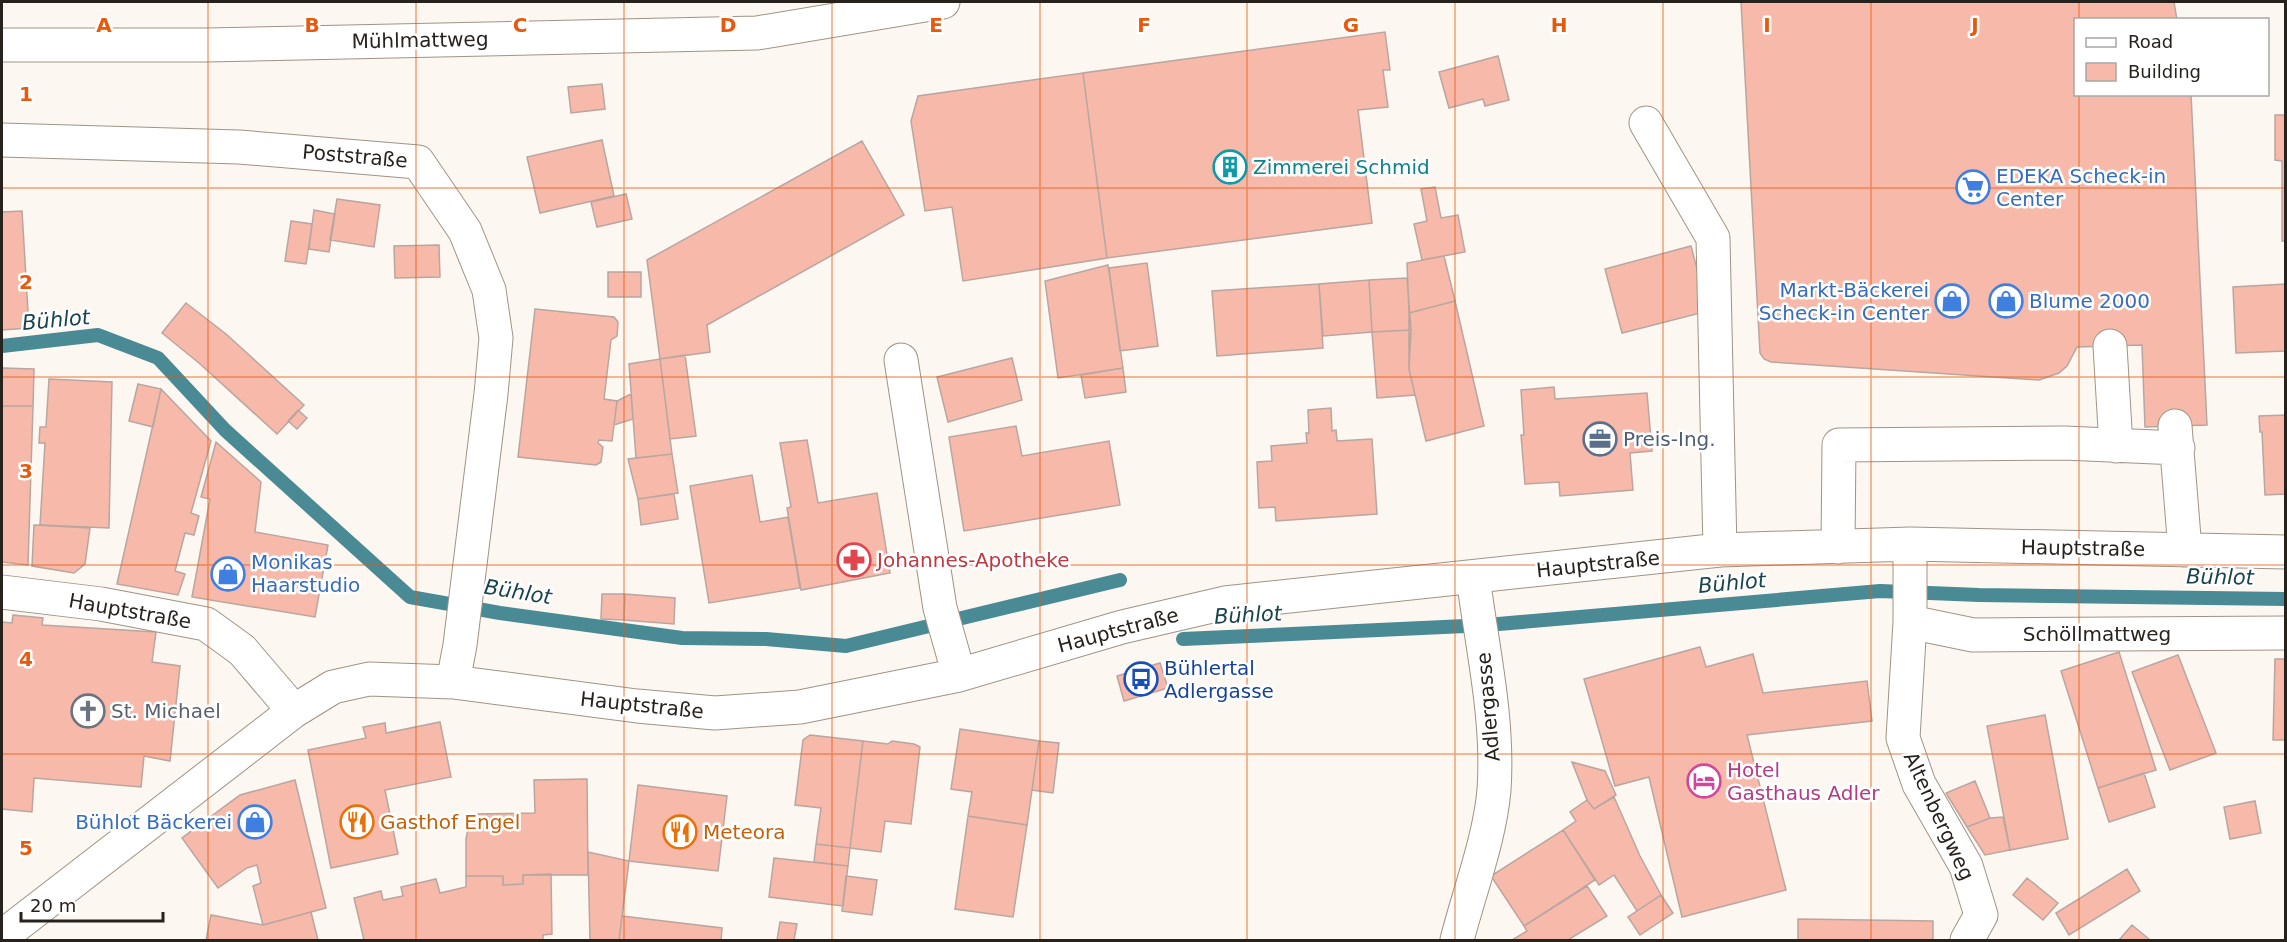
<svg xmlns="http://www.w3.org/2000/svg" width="2287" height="942" font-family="'DejaVu Sans',sans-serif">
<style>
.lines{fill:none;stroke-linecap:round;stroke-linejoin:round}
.stream{stroke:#498a95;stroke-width:14}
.building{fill:#f7baaa;stroke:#baa5a0;stroke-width:1.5}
.minor-casing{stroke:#a09385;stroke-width:35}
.major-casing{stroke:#a09385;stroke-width:35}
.minor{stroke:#fff;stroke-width:33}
.major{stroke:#fff;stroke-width:33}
.grid{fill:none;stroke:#e8590c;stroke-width:1.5;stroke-opacity:0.55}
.labels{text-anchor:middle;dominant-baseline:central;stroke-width:5;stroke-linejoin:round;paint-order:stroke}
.street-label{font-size:20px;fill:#28221d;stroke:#fff}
.culture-label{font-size:20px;fill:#0d838f;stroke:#fff;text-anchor:start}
.shop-label{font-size:20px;fill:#366cbe;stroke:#fff;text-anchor:start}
.service-label{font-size:20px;fill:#4e5e75;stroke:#fff;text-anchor:start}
.health-label{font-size:20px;fill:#be3a42;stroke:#fff;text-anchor:start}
.transit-label{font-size:20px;fill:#164399;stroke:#fff;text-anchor:start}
.worship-label{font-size:20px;fill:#5b616d;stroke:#fff;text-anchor:start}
.hotel-label{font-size:20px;fill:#b23c85;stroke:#fff;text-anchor:start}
.food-label{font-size:20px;fill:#c56008;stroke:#fff;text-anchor:start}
.water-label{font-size:21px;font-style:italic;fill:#19444d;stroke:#fff}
.grid-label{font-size:20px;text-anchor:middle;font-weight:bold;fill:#e8590c;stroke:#fff;stroke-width:5;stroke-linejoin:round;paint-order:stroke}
</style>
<rect width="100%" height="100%" fill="#fdf7f1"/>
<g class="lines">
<!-- stream -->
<path class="stream" d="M 2,346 L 98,335 L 158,358 L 225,430 L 410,597 L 500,613 L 682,638 L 766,639 L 846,646 L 1120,580
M 1183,639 L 1487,625 L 1880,591 L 1979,595 L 2286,599"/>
</g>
<!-- building -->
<path class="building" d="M 1741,2 L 2174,2 L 2177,20 L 2076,20 L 2076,94 L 2191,94 L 2207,425 L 2145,427 L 2142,345 L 2077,347 L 2067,366 L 2059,373 L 2039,380 L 1771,362 L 1764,359 L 1760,353 Z
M 1385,32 L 1390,70 L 1383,70 L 1388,107 L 1358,110 L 1372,223 L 1107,258 L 1083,73 Z
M 1498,56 L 1509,100 L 1485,106 L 1483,99 L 1449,108 L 1439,72 Z
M 1083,73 L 1107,258 L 963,281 L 952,207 L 925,211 L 911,121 L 918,96 Z
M 602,84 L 605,109 L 571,113 L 568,87 Z
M 2275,115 L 2286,115 L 2286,241 L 2282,241 L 2282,161 L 2275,160 Z
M 602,140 L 614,196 L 540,213 L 527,157 Z
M 862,141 L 904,215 L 707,325 L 710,352 L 660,359 L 647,260 Z
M 1435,187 L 1441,218 L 1458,215 L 1465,252 L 1422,260 L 1414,224 L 1427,221 L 1421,189 Z
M 626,194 L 632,219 L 597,227 L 591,202 Z
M 337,199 L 380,205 L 374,247 L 330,240 Z
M 314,210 L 335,214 L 329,252 L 309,249 Z
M 22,211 L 29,328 L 2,330 L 2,212 Z
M 291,221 L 312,224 L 306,264 L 285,261 Z
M 439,245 L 440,277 L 395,278 L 394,246 Z
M 1691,246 L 1708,311 L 1622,333 L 1605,269 Z
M 1444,256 L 1455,301 L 1409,313 L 1407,263 Z
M 1147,263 L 1158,346 L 1120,351 L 1109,268 Z
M 1108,265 L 1123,368 L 1058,378 L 1045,281 Z
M 608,272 L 641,272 L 641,297 L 608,297 Z
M 1407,278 L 1411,330 L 1372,332 L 1369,280 Z
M 1369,280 L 1372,332 L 1323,336 L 1319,284 Z
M 1319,284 L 1323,348 L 1217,356 L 1212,291 Z
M 2286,284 L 2286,351 L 2236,353 L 2233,287 Z
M 1455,301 L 1484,426 L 1426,441 L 1409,369 L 1409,313 Z
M 186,303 L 226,334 L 304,405 L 277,434 L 199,363 L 162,333 Z
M 535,309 L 614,317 L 618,322 L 617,336 L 611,340 L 604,399 L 617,401 L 612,441 L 599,440 L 598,443 L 603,447 L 601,462 L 596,465 L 518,457 Z
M 1411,330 L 1409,369 L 1415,395 L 1377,398 L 1372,332 Z
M 685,355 L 696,436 L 670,439 L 660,359 Z
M 1012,358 L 1022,400 L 948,422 L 937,377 Z
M 660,359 L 672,454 L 636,458 L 629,364 Z
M 2,368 L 34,369 L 33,406 L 2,406 Z
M 1123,368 L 1126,392 L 1085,398 L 1081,375 Z
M 49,379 L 112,382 L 109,528 L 40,525 L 45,443 L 39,443 L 40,427 L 46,427 Z
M 138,384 L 161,389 L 153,427 L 129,421 Z
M 1554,387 L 1555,399 L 1647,393 L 1652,451 L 1630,453 L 1633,490 L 1560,496 L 1559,482 L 1525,484 L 1521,435 L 1524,435 L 1521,390 Z
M 161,389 L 211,441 L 191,513 L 199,516 L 194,535 L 185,533 L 175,571 L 185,574 L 178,595 L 117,584 Z
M 631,394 L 633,419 L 614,425 L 617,401 Z
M 2,406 L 33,406 L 28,565 L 2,562 Z
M 1331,408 L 1332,431 L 1336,430 L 1337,441 L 1372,439 L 1377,514 L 1276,521 L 1275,507 L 1259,508 L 1257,462 L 1272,461 L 1271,446 L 1307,443 L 1306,433 L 1309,433 L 1308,410 Z
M 298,410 L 307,418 L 297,429 L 288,421 Z
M 2286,415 L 2286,494 L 2265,495 L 2262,432 L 2260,432 L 2259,416 Z
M 1016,426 L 1022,456 L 1109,441 L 1120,505 L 964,531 L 949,437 Z
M 807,440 L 818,503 L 877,493 L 890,573 L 801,590 L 787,508 L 791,507 L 780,443 Z
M 216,442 L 261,482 L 255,532 L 328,545 L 315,617 L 192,597 L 210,499 L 201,497 Z
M 672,454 L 678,493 L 638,499 L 628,459 Z
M 752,475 L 760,522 L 788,517 L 800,588 L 709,603 L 690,486 Z
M 674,494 L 678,519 L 641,525 L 638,499 Z
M 34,525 L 90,528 L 85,564 L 74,573 L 32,566 Z
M 602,594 L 625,594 L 624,620 L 601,619 Z
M 625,594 L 675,598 L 674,624 L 624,620 Z
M 13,615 L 43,618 L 42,625 L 156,632 L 152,662 L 180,666 L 170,761 L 144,756 L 141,787 L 34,778 L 32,812 L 2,809 L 2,622 L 12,623 Z
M 1700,647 L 1706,667 L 1753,654 L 1763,693 L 1867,681 L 1872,721 L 1747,735 L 1786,890 L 1682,917 L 1649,777 L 1615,786 L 1584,679 Z
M 2119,652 L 2156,770 L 2098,788 L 2061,671 Z
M 2178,655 L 2216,753 L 2170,770 L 2132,672 Z
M 2275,659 L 2286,659 L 2286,740 L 2273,740 Z
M 1160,663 L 1168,688 L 1124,701 L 1117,676 Z
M 2045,715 L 2068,839 L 2010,850 L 1987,726 Z
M 440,722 L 451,777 L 385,790 L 398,854 L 331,868 L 308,750 L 366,738 L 363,727 L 385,723 L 386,733 Z
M 960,729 L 1039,741 L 1027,825 L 968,816 L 972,792 L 951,789 Z
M 810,735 L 863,741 L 850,848 L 816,844 L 821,808 L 795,805 L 803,740 Z
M 863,741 L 888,744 L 892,741 L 914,744 L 920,747 L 911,824 L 885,821 L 881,852 L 850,848 Z
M 1039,741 L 1059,743 L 1053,793 L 1032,790 Z
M 1572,762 L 1605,771 L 1616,795 L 1594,809 L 1587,800 Z
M 2144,773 L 2155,807 L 2109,822 L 2098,788 Z
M 587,779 L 588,875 L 523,875 L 523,884 L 503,885 L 503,876 L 466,876 L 466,839 L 471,814 L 535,813 L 534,780 Z
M 295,780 L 326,908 L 263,925 L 253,886 L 261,883 L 257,865 L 247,868 L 218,888 L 182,838 L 240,795 Z
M 1975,781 L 1990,818 L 1967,827 L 1946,793 Z
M 638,785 L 727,796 L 718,871 L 629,861 Z
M 1614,797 L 1640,856 L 1661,895 L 1637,911 L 1614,875 L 1599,885 L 1563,830 L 1576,821 L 1570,812 L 1587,800 L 1594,809 Z
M 2255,801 L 2261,833 L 2230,839 L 2224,807 Z
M 968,816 L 1027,825 L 1013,917 L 955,909 Z
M 2003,817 L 2010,850 L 1985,855 L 1967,827 L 1990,818 Z
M 1563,830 L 1595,880 L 1524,926 L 1491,876 Z
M 816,844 L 850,848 L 848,866 L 814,862 Z
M 588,852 L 629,861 L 619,940 L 590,940 Z
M 774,858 L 848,866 L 843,906 L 769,897 Z
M 2127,869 L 2140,891 L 2069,935 L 2056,913 Z
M 551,874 L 552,934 L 543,935 L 543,940 L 364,940 L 354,898 L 381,891 L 383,900 L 403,896 L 401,887 L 436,879 L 440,893 L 466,887 L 466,876 L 503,876 L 503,885 L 523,884 L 523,875 Z
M 846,876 L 877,880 L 872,915 L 842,911 Z
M 2027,878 L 2058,903 L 2043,920 L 2013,895 Z
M 1587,886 L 1607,916 L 1568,940 L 1512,940 L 1527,931 L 1524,926 Z
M 1661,895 L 1673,913 L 1640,935 L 1628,917 Z
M 311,912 L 318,940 L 206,940 L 211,915 L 263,925 Z
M 622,916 L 722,928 L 721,940 L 619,940 Z
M 1798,919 L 1933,921 L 1933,940 L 1798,940 Z
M 780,922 L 797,924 L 794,940 L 777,940 Z
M 2132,925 L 2150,940 L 2119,940 Z"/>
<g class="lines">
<defs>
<path id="minor" d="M 1646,123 L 1713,238 L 1720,550
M 2,140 L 239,147 L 418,162 L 465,231 L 489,290 L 496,338 L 491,394 L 460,645 L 453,682
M 2110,346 L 2116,446
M 901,360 L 940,608 L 959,675
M 2175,426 L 2185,550
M 1910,544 L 1910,622 L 1903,738 L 1919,784 L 1966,866 L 1981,915 L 1967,940
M 1838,547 L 1839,445 L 2064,443 L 2178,448
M 2,592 L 101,604 L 206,624 L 242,650 L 294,711
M 1910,622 L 1973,635 L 2286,633
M 4,940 L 13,928 L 294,711 L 333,687 L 369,679 L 453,682 L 637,706 L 715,713 L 800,707 L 959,675 L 1122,627 L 1225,603 L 1720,550 L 1910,544 L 2286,552
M 1457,940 C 1469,893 1490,838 1494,790 C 1499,719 1482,647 1473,577"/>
<path id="major" d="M 2,45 L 206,45 L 757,33 L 943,2"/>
</defs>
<!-- minor casing -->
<use href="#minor" class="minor-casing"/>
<!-- major casing -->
<use href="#major" class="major-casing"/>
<!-- minor -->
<use href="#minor" class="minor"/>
<!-- major -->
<use href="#major" class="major"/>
</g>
<!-- grid -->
<path class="grid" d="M 208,2 L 208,940M 416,2 L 416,940M 624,2 L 624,940M 832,2 L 832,940M 1040,2 L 1040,940M 1247,2 L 1247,940M 1455,2 L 1455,940M 1663,2 L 1663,940M 1871,2 L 1871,940M 2079,2 L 2079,20M 2079,94 L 2079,940M 2,188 L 2286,188M 2,377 L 2286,377M 2,565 L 2286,565M 2,754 L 2286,754"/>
<!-- icons -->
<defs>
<symbol id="building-ring" viewBox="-11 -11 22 22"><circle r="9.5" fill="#fff" stroke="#0f9aa8" stroke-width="1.5"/><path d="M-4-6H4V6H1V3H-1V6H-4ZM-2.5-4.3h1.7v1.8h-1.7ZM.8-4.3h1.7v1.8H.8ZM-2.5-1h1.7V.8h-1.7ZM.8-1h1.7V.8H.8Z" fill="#0f9aa8"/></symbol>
<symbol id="supermarket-ring" viewBox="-11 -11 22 22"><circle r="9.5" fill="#fff" stroke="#3f7fe0" stroke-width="1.5"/><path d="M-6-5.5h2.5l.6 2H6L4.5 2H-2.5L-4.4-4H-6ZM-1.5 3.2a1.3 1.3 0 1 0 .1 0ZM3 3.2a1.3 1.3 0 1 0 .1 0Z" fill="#3f7fe0"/></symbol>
<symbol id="shop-ring" viewBox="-11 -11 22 22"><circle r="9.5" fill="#fff" stroke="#3f7fe0" stroke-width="1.5"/><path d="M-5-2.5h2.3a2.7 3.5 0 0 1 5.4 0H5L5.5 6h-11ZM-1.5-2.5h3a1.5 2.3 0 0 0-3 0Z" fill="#3f7fe0"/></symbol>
<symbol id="office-ring" viewBox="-11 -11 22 22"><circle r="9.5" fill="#fff" stroke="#5c6f8a" stroke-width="1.5"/><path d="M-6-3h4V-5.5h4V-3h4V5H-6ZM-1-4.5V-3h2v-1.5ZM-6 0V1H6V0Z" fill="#5c6f8a"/></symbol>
<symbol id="pharmacy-ring" viewBox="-11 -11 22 22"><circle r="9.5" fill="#fff" stroke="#e0444e" stroke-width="1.5"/><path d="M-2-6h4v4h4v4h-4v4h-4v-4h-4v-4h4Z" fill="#e0444e"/></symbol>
<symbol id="bus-ring" viewBox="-11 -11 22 22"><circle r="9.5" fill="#fff" stroke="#1a4fb4" stroke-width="1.5"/><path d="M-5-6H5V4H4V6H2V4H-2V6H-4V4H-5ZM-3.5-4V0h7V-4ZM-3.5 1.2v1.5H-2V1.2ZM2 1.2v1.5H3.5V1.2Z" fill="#1a4fb4"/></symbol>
<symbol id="church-ring" viewBox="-11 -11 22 22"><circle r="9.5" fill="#fff" stroke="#6b7280" stroke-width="1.5"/><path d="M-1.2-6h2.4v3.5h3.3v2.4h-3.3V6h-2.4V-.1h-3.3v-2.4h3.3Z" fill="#6b7280"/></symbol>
<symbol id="hotel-ring" viewBox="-11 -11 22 22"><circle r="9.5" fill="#fff" stroke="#d1479c" stroke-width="1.5"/><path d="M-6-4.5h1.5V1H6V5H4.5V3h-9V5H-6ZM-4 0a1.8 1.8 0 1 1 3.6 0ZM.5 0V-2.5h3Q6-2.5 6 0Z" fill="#d1479c"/></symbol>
<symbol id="restaurant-ring" viewBox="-11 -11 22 22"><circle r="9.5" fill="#fff" stroke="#e8710a" stroke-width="1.5"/><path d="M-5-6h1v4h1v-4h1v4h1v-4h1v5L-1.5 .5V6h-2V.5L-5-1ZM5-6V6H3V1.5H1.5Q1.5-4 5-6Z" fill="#e8710a"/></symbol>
</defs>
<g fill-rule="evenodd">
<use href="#building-ring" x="1211" y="148" width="38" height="38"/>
<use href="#supermarket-ring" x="1954" y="168" width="38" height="38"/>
<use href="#shop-ring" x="1933" y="282" width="38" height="38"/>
<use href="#shop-ring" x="1987" y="282" width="38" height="38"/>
<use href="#office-ring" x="1581" y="420" width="38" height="38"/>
<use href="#pharmacy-ring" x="835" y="541" width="38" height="38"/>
<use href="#shop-ring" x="209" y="555" width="38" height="38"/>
<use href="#bus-ring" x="1122" y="660" width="38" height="38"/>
<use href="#church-ring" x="69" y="692" width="38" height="38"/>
<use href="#hotel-ring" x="1685" y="762" width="38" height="38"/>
<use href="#shop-ring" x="236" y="803" width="38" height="38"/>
<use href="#restaurant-ring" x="338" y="803" width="38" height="38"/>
<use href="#restaurant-ring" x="661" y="813" width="38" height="38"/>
</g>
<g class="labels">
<!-- street labels -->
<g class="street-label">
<text transform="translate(420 40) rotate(-1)">Mühlmattweg</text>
<text transform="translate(355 156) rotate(5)">Poststraße</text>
<text transform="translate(2083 548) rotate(1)">Hauptstraße</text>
<text transform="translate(1598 564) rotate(-6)">Hauptstraße</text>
<text transform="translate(130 611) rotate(10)">Hauptstraße</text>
<text transform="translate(1118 630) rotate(-15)">Hauptstraße</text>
<text x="2097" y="634">Schöllmattweg</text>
<text transform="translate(642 705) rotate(6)">Hauptstraße</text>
<text transform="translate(1488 707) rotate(-95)">Adlergasse</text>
<text transform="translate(1939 816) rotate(65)">Altenbergweg</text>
</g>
<!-- culture labels -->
<g class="culture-label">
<text x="1253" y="167">Zimmerei Schmid</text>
</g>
<!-- shop labels -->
<g class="shop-label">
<text x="1996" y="176">EDEKA Scheck-in<tspan x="1996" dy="23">Center</tspan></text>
<text x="1929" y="290" text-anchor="end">Markt-Bäckerei<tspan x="1929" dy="23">Scheck-in Center</tspan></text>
<text x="2029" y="301">Blume 2000</text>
<text x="251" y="562">Monikas<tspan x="251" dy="23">Haarstudio</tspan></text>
<text x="232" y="822" text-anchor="end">Bühlot Bäckerei</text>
</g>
<!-- service labels -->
<g class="service-label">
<text x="1623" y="439">Preis-Ing.</text>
</g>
<!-- health labels -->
<g class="health-label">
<text x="877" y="560">Johannes-Apotheke</text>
</g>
<!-- transit labels -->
<g class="transit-label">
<text x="1164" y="668">Bühlertal<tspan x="1164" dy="23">Adlergasse</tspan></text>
</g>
<!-- worship labels -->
<g class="worship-label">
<text x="111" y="711">St. Michael</text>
</g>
<!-- hotel labels -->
<g class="hotel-label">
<text x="1727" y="770">Hotel<tspan x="1727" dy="23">Gasthaus Adler</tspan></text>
</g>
<!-- food labels -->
<g class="food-label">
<text x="380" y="822">Gasthof Engel</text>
<text x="703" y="832">Meteora</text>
</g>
<!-- water labels -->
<g class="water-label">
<text transform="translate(56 320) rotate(-5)">Bühlot</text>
<text transform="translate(2220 577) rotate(1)">Bühlot</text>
<text transform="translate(1732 583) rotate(-5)">Bühlot</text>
<text transform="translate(518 592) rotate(9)">Bühlot</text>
<text transform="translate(1248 615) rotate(-3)">Bühlot</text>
</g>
</g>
<g class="grid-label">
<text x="104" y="32">A</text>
<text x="312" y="32">B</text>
<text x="520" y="32">C</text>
<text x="728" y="32">D</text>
<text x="936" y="32">E</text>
<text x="1144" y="32">F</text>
<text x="1351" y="32">G</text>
<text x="1559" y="32">H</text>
<text x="1767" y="32">I</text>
<text x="1975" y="32">J</text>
<text x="26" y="101">1</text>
<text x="26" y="289">2</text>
<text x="26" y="478">3</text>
<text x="26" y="666">4</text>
<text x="26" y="855">5</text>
</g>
<!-- border -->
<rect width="2287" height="942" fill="none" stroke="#28221d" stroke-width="6"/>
<!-- legend -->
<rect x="2074" y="18" width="195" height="78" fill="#ffffff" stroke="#a9a7a5" stroke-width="1.5"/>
<rect x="2086" y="38" width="30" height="9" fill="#ffffff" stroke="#a9a7a5" stroke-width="1.5"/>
<text x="2128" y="48" font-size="18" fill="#28221d">Road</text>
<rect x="2086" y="63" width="30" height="18" fill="#f7baaa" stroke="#a9a7a5" stroke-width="1.5"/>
<text x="2128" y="78" font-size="18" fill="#28221d">Building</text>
<!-- scale -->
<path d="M21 912v9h142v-9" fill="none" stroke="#28221d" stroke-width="3"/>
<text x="30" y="912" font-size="18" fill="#28221d" stroke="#ffffff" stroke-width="4.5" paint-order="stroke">20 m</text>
</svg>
